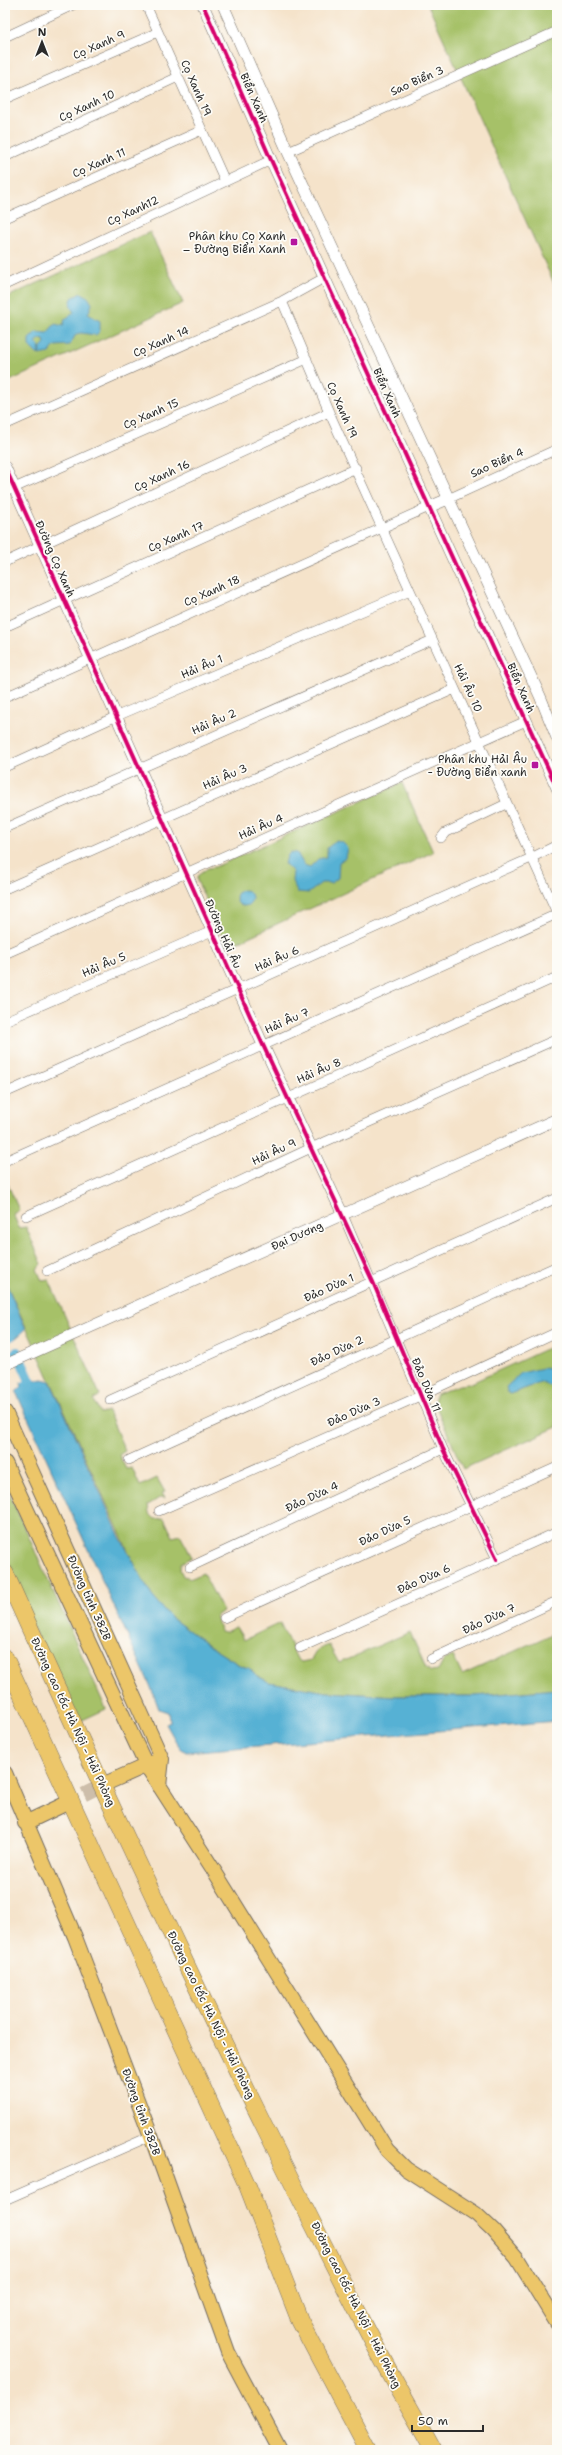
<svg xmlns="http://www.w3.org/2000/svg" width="562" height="2455" font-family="'Shantell Sans',sans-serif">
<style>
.green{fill:#a6c167;stroke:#687649}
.water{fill:#56b1d4;stroke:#406e80}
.pier{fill:#f5e3ca}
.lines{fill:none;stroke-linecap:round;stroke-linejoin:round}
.canal{stroke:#56b1d4;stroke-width:10}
.primary-tunnel{stroke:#cdbeaa;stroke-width:14;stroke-dasharray:14 7;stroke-linecap:butt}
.minor-casing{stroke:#726b63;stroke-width:10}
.tertiary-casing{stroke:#726b63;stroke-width:12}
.primary-casing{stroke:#726b63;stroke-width:16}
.motorway-casing{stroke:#726b63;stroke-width:18}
.minor{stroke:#fff;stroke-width:9}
.tertiary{stroke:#fff;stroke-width:11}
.primary{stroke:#ecc669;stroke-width:14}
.motorway{stroke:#ecc669;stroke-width:17}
.cycleway-casing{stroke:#fdfcf7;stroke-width:6}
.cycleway{stroke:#d6006c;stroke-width:4}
.poi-dot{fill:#b5179e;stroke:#fdfcf7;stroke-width:1.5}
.labels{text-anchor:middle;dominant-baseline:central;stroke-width:3.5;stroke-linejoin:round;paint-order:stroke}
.street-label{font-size:11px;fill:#2b2b2b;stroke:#fdfcf7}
.poi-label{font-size:11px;fill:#2b2b2b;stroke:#fdfcf7;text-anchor:end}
</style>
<rect width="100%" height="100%" fill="#fdfcf7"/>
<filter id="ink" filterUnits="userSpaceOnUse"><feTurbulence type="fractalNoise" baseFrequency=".025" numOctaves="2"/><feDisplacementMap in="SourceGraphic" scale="8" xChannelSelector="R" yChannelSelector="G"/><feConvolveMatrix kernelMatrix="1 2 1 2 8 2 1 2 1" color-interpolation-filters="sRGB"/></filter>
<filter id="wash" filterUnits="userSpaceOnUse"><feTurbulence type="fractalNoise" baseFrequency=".012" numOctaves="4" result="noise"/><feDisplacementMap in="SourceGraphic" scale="16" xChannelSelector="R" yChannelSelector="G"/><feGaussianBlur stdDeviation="0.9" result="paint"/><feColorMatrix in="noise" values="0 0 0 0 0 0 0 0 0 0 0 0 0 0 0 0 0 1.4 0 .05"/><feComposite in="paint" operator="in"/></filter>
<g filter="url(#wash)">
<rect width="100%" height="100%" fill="#f5e3ca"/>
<!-- green -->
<path class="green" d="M 428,5 L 557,5 L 557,290 Z
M 150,232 L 183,303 L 5,383 L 5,298 Z
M 402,783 L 433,852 L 227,947 L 197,881 L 197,876 L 208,868 L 215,867 Z
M 5,1178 L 19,1210 L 13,1214 L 19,1228 L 26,1227 L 42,1264 L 37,1269 L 42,1281 L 49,1280 L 100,1395 L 94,1400 L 100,1413 L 108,1411 L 125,1451 L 119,1455 L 126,1469 L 132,1468 L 140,1486 L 157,1478 L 165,1492 L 162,1493 L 165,1498 L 161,1497 L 148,1505 L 149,1513 L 155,1519 L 164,1518 L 173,1537 L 180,1535 L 192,1557 L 181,1563 L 180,1569 L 183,1576 L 192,1578 L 203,1573 L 223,1611 L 216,1615 L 220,1631 L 225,1632 L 236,1627 L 244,1640 L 280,1623 L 297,1659 L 301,1662 L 311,1660 L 317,1650 L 329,1645 L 339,1663 L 410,1632 L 426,1668 L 431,1672 L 438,1671 L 444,1660 L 453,1656 L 462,1675 L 557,1632 L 557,1689 L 476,1696 L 395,1696 L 326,1692 L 269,1682 L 257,1676 L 249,1668 L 241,1666 L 217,1651 L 170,1617 L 152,1596 L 135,1566 L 5,1281 Z
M 557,1344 L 557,1427 L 463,1469 L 437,1409 L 434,1400 L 437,1394 L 459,1385 L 469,1384 Z
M 5,1484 L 106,1709 L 76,1723 L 5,1566 Z"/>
<!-- water -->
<path class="water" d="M 81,293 C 87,295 89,298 92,304 L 88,314 L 100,321 L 100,331 L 96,335 L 81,333 L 76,334 L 70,345 L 55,346 L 49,353 L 39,355 L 41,347 L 45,343 L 44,340 L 40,339 L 36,342 L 40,347 L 38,355 L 29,346 L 29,339 L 36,332 L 47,333 L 55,324 L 63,326 L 65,319 L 74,313 L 70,305 L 72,298 Z
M 336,841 L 342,842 L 348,848 L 346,858 L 339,862 L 338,878 L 331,883 L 321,883 L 309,893 L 297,892 L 292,881 L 293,872 L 285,864 L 287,856 L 291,852 L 297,853 L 304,865 L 310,867 L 318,859 L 327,857 L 327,848 Z
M236 898a8 8 0 1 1 16 0a8 8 0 1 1-16 0Z
M 5,1281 L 26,1329 L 14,1340 L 29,1382 L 42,1379 L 50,1381 L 120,1537 L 152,1596 L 170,1617 L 217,1651 L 241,1666 L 249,1668 L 257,1676 L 269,1682 L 326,1692 L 395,1696 L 476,1696 L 557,1689 L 557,1721 L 186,1752 L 179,1747 L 166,1724 L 170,1722 L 169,1712 L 159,1709 L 150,1685 L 16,1392 L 22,1386 L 5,1346 Z
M 543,1368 L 557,1370 L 557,1384 L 549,1386 L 543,1382 L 510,1394 L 508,1393 L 506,1387 L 521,1373 Z"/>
<!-- pier -->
<path class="pier" d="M 24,1335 L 16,1341 L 30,1378 L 18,1384 L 5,1351 L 5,1344 Z"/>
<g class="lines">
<!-- canal -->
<path class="canal" d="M 17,1352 L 36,1394"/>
</g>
</g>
<g filter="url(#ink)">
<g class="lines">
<!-- primary-tunnel -->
<path class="primary-tunnel" d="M 65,1804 L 107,1783"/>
<defs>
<path id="minor" d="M 146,5 L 225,181
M 5,37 L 73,5
M 5,99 L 158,32
M 288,152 L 557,31
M 5,157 L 178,77
M 5,218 L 202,130
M 5,285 L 271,160
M 282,301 L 329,412 L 557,913
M 5,425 L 282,301 L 324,278
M 5,492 L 307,359
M 448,499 L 557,449
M 5,562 L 329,412
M 5,627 L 356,468
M 5,697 L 429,507
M 5,767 L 117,716 L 410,591
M 5,828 L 432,640
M 441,838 L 445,833 L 506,804
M 5,889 L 455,689
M 5,954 L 526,721
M 5,1021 L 212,931
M 5,1093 L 531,858 L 557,845
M 5,1161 L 557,914
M 343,1215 L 443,1449 L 497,1559
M 26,1216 L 557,977
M 47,1271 L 311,1148 L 557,1039
M 110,1400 L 557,1198
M 129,1460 L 557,1266
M 159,1511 L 420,1396 L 557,1332
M 190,1567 L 443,1449
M 224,1618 L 557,1467
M 300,1648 L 557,1532
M 431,1659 L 557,1601
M 5,2200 L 151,2136"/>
<path id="tertiary" d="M 203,5 L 271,160 L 557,788
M 223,5 L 288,152 L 540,696 L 557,738
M 5,467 L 263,1045 L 343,1215
M 429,507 L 448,499
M 5,1365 L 557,1119"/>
<path id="primary" d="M 5,1412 L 162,1759 L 159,1786
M 5,1463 L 146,1765 L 213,1869 L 387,2150 L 406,2169 L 476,2214 L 493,2230 L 517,2258 L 557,2323
M 5,1773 L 75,1937 L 151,2136 L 228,2352 L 280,2450
M 107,1783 L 154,1762
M 25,1823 L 65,1804"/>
<path id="motorway" d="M 5,1573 C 120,1829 240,2084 369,2334 C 389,2373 412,2411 433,2450
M 5,1658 L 248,2187 L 300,2321 L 368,2450"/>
</defs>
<!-- minor casing -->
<use href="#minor" class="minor-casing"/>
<!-- tertiary casing -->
<use href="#tertiary" class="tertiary-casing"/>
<!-- primary casing -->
<use href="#primary" class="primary-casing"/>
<!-- motorway casing -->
<use href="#motorway" class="motorway-casing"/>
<!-- minor -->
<use href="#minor" class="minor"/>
<!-- tertiary -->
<use href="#tertiary" class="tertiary"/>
<!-- primary -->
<use href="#primary" class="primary"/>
<!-- motorway -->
<use href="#motorway" class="motorway"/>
<defs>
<path id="cycleway" d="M 203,5 L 271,160 L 557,788
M 5,467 L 263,1045 L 373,1282 L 443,1449 L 497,1559"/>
</defs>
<!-- cycleway casing -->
<use href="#cycleway" class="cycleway-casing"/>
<!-- cycleway -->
<use href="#cycleway" class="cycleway"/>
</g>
</g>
<!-- markers -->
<g class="poi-dot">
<rect x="290" y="238" width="8" height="8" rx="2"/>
<rect x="531" y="761" width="8" height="8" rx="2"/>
</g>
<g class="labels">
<!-- street labels -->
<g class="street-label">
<text transform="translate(99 45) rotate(-24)">Cọ Xanh 9</text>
<text transform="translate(417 81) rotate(-24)">Sao Biển 3</text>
<text transform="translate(196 88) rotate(66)">Cọ Xanh 19</text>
<text transform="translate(254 98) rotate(66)">Biển Xanh</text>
<text transform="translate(87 106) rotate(-25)">Cọ Xanh 10</text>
<text transform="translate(99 163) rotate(-24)">Cọ Xanh 11</text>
<text transform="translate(133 211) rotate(-25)">Cọ Xanh12</text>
<text transform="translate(161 342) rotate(-24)">Cọ Xanh 14</text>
<text transform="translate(387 393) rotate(66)">Biển Xanh</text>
<text transform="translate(342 410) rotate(66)">Cọ Xanh 19</text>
<text transform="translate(151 414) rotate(-24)">Cọ Xanh 15</text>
<text transform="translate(497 463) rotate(-24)">Sao Biển 4</text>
<text transform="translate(162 476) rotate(-25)">Cọ Xanh 16</text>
<text transform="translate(176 537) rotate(-24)">Cọ Xanh 17</text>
<text transform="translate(55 559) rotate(66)">Đường Cọ Xanh</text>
<text transform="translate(212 591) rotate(-24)">Cọ Xanh 18</text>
<text transform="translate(202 667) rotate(-23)">Hải Âu 1</text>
<text transform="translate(468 688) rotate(65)">Hải Âu 10</text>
<text transform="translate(521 688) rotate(66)">Biển Xanh</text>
<text transform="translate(214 722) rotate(-24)">Hải Âu 2</text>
<text transform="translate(225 777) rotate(-24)">Hải Âu 3</text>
<text transform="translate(261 827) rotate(-24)">Hải Âu 4</text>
<text transform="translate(223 934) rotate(66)">Đường Hải Âu</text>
<text transform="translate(277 959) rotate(-24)">Hải Âu 6</text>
<text transform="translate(104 965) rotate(-23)">Hải Âu 5</text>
<text transform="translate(287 1021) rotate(-24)">Hải Âu 7</text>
<text transform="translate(319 1071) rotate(-24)">Hải Âu 8</text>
<text transform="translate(274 1152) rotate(-25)">Hải Âu 9</text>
<text transform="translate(297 1236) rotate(-24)">Đại Dương</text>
<text transform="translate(329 1288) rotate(-24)">Đảo Dừa 1</text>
<text transform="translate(337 1351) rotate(-25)">Đảo Dừa 2</text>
<text transform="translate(426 1385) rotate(67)">Đảo Dừa 11</text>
<text transform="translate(354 1412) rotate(-24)">Đảo Dừa 3</text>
<text transform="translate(312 1497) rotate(-25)">Đảo Dừa 4</text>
<text transform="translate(385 1531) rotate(-25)">Đảo Dừa 5</text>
<text transform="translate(424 1579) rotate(-24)">Đảo Dừa 6</text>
<text transform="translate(89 1598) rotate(66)">Đường tỉnh 382B</text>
<text transform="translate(489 1619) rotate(-25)">Đảo Dừa 7</text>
<text transform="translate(73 1722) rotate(65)">Đường cao tốc Hà Nội - Hải Phòng</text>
<text transform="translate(211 2015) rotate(64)">Đường cao tốc Hà Nội - Hải Phòng</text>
<text transform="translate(141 2112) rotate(70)">Đường tỉnh 382B</text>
<text transform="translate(356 2305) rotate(63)">Đường cao tốc Hà Nội - Hải Phòng</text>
</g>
<!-- poi labels -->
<g class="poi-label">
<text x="286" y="236">Phân khu Cọ Xanh<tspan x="286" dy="13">– Đường Biển Xanh</tspan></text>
<text x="527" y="759">Phân khu Hải Âu<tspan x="527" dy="13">- Đường Biển xanh</tspan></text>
</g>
</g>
<!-- margin -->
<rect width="562" height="2455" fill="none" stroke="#fdfcf7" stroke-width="20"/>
<!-- north arrow -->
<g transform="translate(42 42)" stroke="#fdfcf7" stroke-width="3" paint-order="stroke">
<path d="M0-3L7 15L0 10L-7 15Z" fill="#2b2b2b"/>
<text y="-6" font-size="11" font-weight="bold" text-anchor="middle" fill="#2b2b2b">N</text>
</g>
<!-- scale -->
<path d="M412 2425v6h71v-6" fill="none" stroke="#2b2b2b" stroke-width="2"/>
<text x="418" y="2425" font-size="12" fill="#2b2b2b" stroke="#fdfcf7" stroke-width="3" paint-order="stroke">50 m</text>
</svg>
